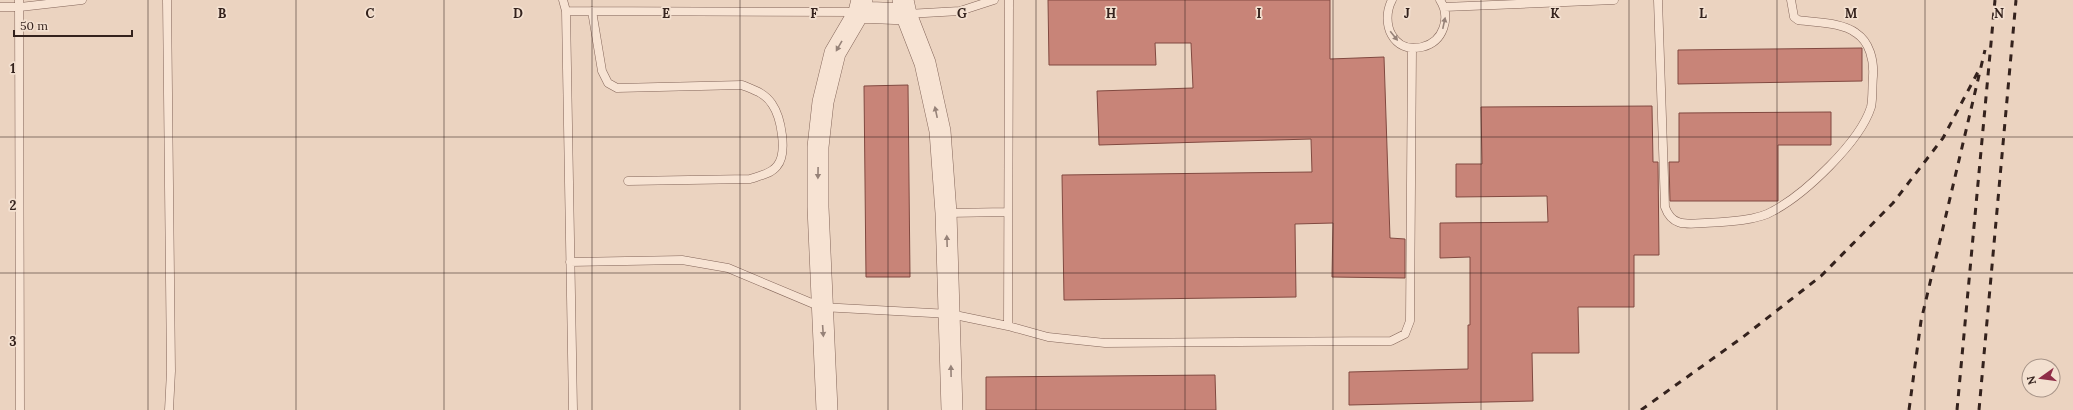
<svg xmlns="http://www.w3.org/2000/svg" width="2073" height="410" font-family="Lora,serif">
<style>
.building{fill:#c88478;stroke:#814940}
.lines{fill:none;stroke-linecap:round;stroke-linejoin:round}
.service-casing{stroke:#836559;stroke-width:9}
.tertiary-casing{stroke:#836559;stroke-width:22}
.service{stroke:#f7e3d3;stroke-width:8}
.tertiary{stroke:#f7e3d3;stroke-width:21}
.rail{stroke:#34221d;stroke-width:3;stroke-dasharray:7 7;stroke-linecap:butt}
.oneway{fill:#968278}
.grid{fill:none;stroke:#34221d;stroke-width:1;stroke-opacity:0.55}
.grid-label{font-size:13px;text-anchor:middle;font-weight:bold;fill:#34221d;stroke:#f3e0d0;stroke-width:3.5;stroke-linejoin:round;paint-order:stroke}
</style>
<rect width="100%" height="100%" fill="#ebd3c0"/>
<!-- building -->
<path class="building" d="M 1048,0 L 1330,0 L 1330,59 L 1384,57 L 1390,238 L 1405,239 L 1405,278 L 1332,277 L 1333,223 L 1295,224 L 1296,297 L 1064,300 L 1062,175 L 1312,172 L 1311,139 L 1099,145 L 1097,91 L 1193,88 L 1191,43 L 1155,43 L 1156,65 L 1049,65 Z
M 1862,48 L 1862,81 L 1678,84 L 1678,50 Z
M 908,85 L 910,277 L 866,277 L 864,86 Z
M 1652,106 L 1653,162 L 1658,162 L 1659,255 L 1634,255 L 1634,307 L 1578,307 L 1579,353 L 1532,353 L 1533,401 L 1349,405 L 1349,372 L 1468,369 L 1468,325 L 1470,325 L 1470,257 L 1440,258 L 1440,223 L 1548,222 L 1547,196 L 1456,197 L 1456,164 L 1482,164 L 1481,107 Z
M 1831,112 L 1831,145 L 1778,145 L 1778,201 L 1670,201 L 1669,162 L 1679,162 L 1679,113 Z
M 1215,375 L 1216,410 L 986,410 L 986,377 Z"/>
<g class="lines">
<defs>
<path id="service" d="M 19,0 L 20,410
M 167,0 L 171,371 L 169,410
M 563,0 L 566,11 L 573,410
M 1392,0 C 1380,23 1393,54 1422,47 C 1444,42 1451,17 1440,0
M 1658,0 L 1665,207 C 1672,227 1687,224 1705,223 C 1724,222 1757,221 1773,211 C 1805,194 1860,142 1871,107 C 1873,98 1872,86 1873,76 C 1874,61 1870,42 1856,33 C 1841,22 1817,23 1798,20 L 1794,17 L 1791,0
M 0,7 L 20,7 L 82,0
M 1444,7 L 1614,0
M 566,11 L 857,12
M 592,11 L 602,71 L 608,83 L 617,88 L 742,85 C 754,90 765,93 772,104 C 781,117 788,153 777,166 C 771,174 759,176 750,179 L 628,181
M 907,14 L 960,11 L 994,0
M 947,213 L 1008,212
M 570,262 L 682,260 L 728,268 L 821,307 L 950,314 L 1008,326 L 1048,337 L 1105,343 L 1391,341 L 1405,334 L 1410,321 L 1412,48
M 1008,326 L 1009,0"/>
<path id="tertiary" d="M 903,0 L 906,14 L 925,63 L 940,131 L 946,213 L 952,410
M 859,12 L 906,14
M 827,410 L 818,207 L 818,147 L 823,102 L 835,53 L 859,12 L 862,0"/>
</defs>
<!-- service casing -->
<use href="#service" class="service-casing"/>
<!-- tertiary casing -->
<use href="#tertiary" class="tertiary-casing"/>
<!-- service -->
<use href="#service" class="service"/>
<!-- tertiary -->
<use href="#tertiary" class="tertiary"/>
<!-- rail -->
<path class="rail" d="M 1641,410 L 1743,337 L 1821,276 L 1893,203 L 1943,138 L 1980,68
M 1909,410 L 1921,321 L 1985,50
M 1957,410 L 1995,0
M 1979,410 L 2016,0"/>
</g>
<!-- one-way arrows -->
<defs><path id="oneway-solid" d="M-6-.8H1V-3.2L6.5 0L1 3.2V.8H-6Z"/></defs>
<g class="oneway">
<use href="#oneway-solid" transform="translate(1444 23) rotate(-78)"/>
<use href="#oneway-solid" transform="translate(1394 36) rotate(51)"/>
<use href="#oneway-solid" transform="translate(839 46) rotate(120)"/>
<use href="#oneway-solid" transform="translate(936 112) rotate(-102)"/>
<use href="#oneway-solid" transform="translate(818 173) rotate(91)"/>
<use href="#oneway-solid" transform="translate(947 241) rotate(-92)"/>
<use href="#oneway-solid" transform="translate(823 331) rotate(86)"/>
<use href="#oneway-solid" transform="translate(951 371) rotate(-91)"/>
</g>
<!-- grid -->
<path class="grid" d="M 148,0 L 148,410M 296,0 L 296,410M 444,0 L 444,410M 592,0 L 592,410M 740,0 L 740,410M 888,0 L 888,410M 1036,0 L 1036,410M 1185,0 L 1185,410M 1333,0 L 1333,410M 1481,0 L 1481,410M 1629,0 L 1629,410M 1777,0 L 1777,410M 1925,0 L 1925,410M 0,137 L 2073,137M 0,273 L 2073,273"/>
<g class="grid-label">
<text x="222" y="18">B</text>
<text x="370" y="18">C</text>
<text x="518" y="18">D</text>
<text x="666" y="18">E</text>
<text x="814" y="18">F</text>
<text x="962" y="18">G</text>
<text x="1111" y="18">H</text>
<text x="1259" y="18">I</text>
<text x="1407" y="18">J</text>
<text x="1555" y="18">K</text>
<text x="1703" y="18">L</text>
<text x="1851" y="18">M</text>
<text x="1999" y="18">N</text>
<text x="13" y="73">1</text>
<text x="13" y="210">2</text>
<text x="13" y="346">3</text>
</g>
<!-- north arrow -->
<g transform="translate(2041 378) rotate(256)"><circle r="19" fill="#f3e0d0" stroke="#a79488"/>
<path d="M0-3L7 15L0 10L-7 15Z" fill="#8f2c47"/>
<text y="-6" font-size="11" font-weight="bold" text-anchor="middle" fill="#34221d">N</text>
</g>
<!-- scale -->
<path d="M14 30v6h118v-6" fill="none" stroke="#34221d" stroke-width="2"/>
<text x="20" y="30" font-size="12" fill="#34221d" stroke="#f3e0d0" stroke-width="3" paint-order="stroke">50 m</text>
</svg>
